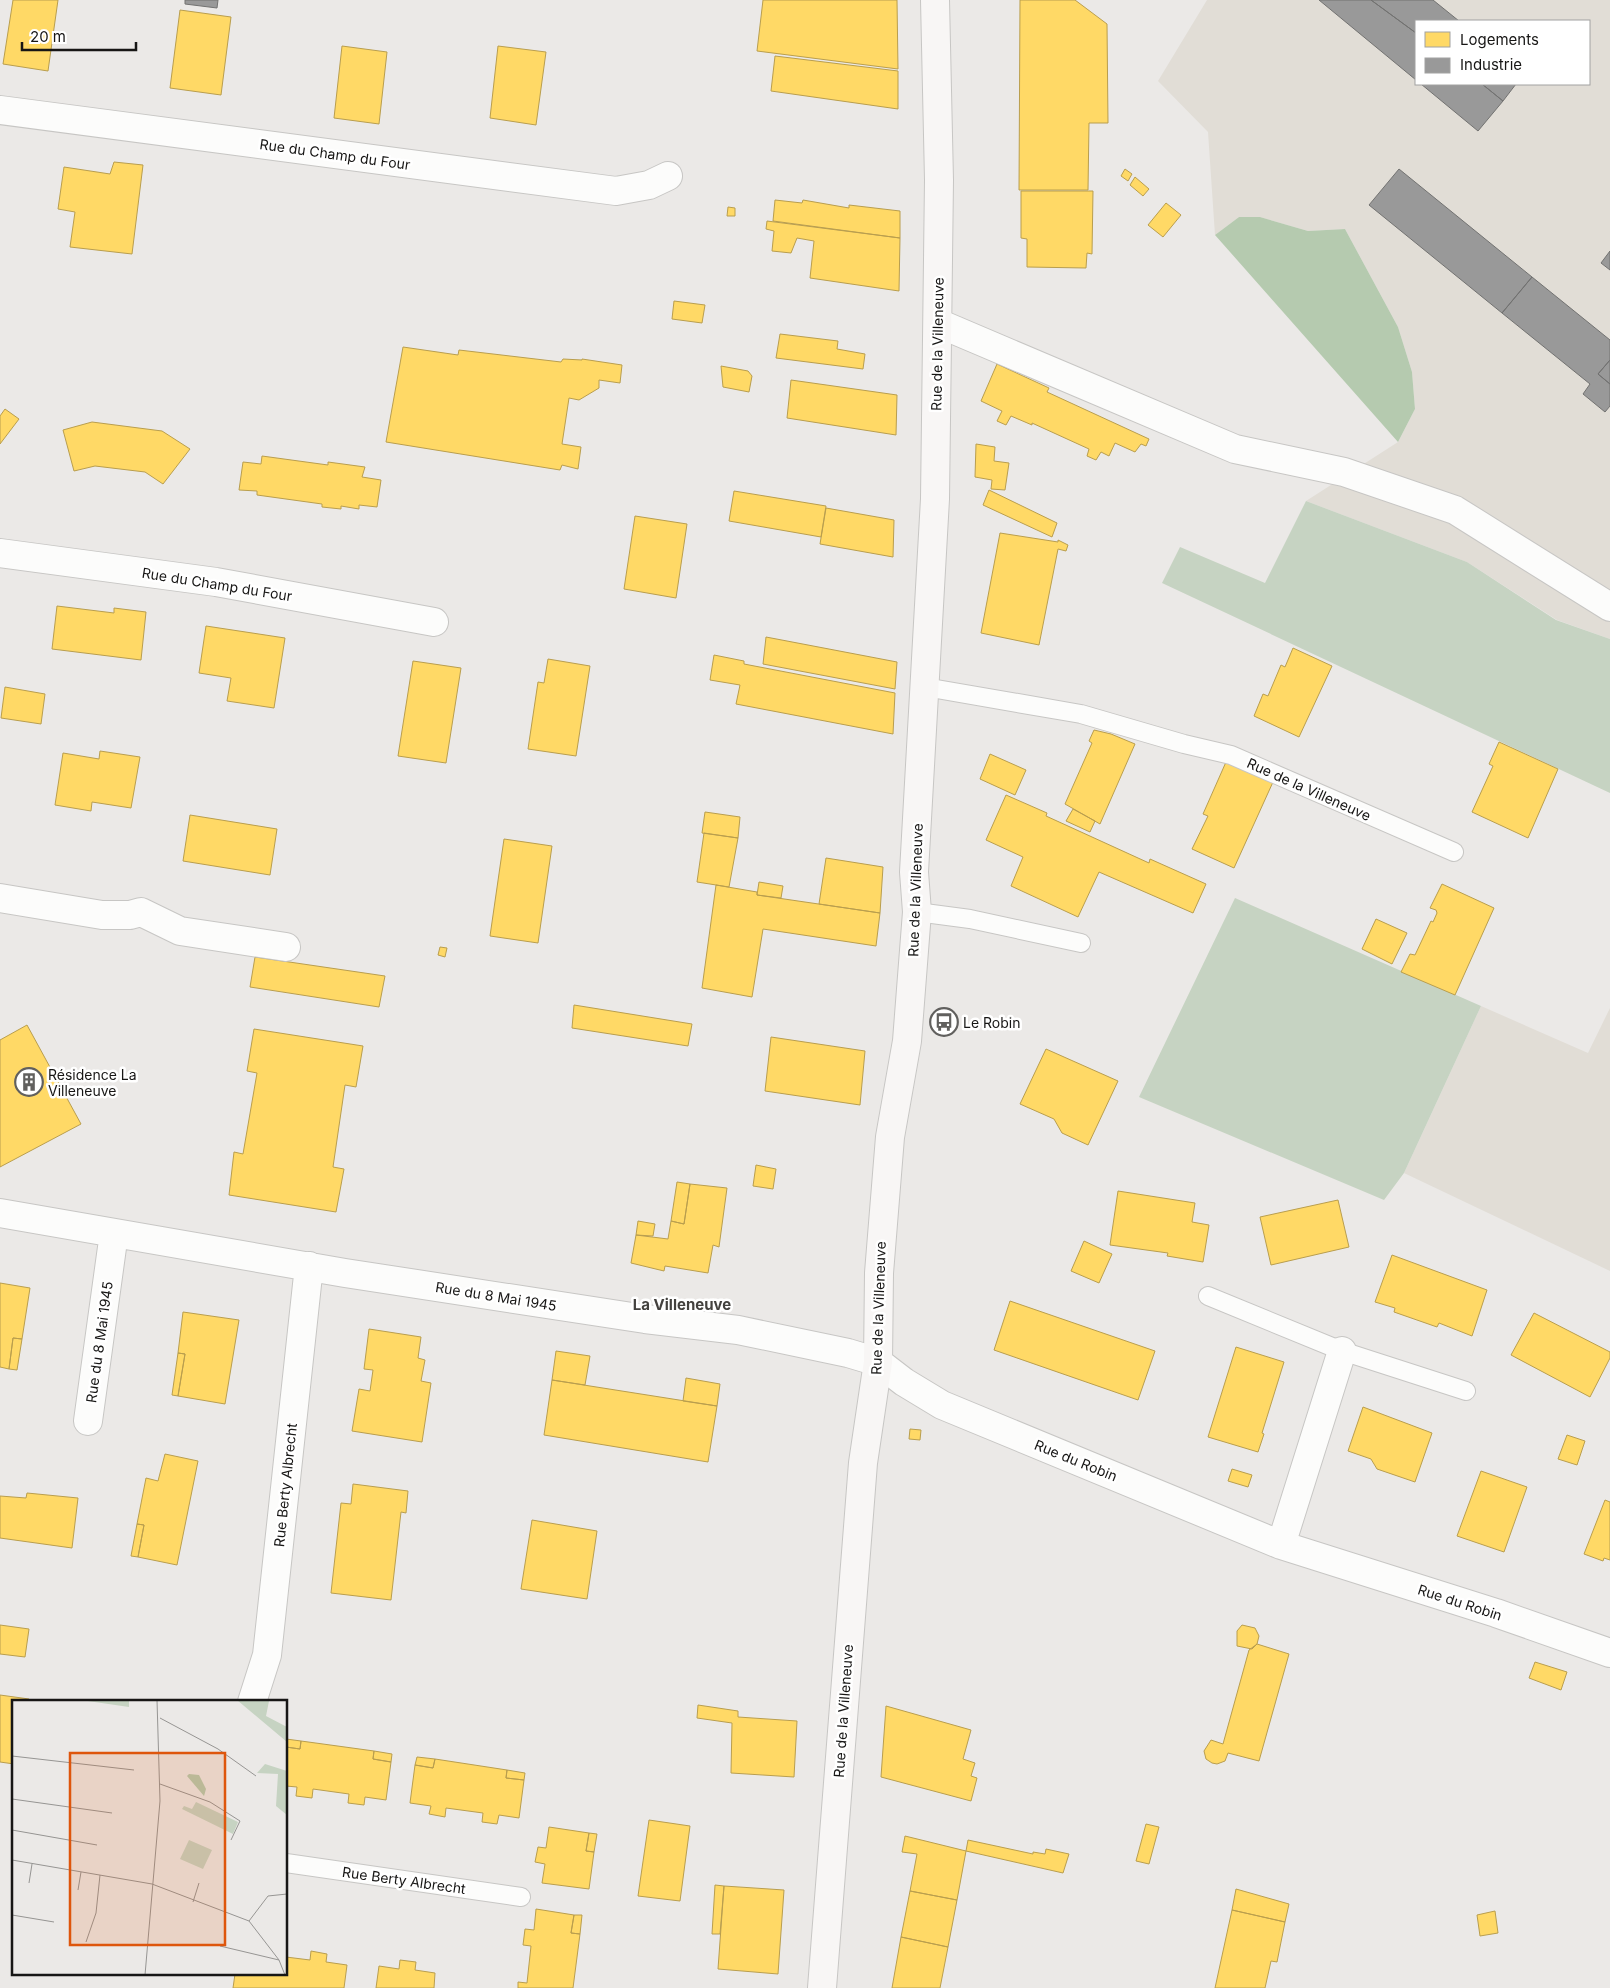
<svg xmlns="http://www.w3.org/2000/svg" width="1610" height="1988" font-family="Inter,sans-serif">
<style>
.built{fill:#e1ddd6;fill-rule:evenodd}
.green{fill:#c6d3c2}
.forest{fill:#b5caaf}
.homes{fill:#ffd966;stroke:#b99e4e}
.industry{fill:#999;stroke:#727271}
.lines{fill:none;stroke-linecap:round;stroke-linejoin:round}
.service-casing{stroke:#c7c6c4;stroke-width:20}
.minor-casing{stroke:#c7c6c4;stroke-width:30}
.secondary-casing{stroke:#c7c6c4;stroke-width:30}
.service{stroke:#fcfcfb;stroke-width:18}
.minor{stroke:#fcfcfb;stroke-width:28}
.secondary{stroke:#f8f6f5;stroke-width:28}
.labels{text-anchor:middle;dominant-baseline:central;stroke-width:5;stroke-linejoin:round;paint-order:stroke}
.street-label{font-size:14px;fill:#171615;stroke:#fff}
.poi-label{font-size:14px;fill:#171615;stroke:#fff;text-anchor:start}
.neighbourhood-label{font-size:15px;font-weight:bold;fill:#43413e;stroke:#fff}
.inset-road{fill:none;stroke:#969593;stroke-width:1}
.view{fill:#de560c;fill-opacity:0.15;stroke:#de560c;stroke-width:2.5}
.inset-edge{fill:none;stroke:#171615;stroke-width:2.5}
</style>
<rect width="100%" height="100%" fill="#ebe9e7"/>
<!-- built -->
<path class="built" d="M 1207,0 L 1610,0 L 1610,639 L 1557,620 L 1467,562 L 1306,501 L 1398,442 L 1415,409 L 1412,372 L 1398,327 L 1345,229 L 1308,231 L 1260,217 L 1239,217 L 1215,235 L 1208,132 L 1158,81 ZM 1416,21 L 1589,21 L 1589,84 L 1416,84 Z
M 1481,1006 L 1588,1053 L 1610,1008 L 1610,1271 L 1404,1173 Z"/>
<!-- green -->
<path class="green" d="M 1306,501 L 1467,562 L 1556,620 L 1610,639 L 1610,793 L 1162,583 L 1180,547 L 1265,583 Z
M 1235,898 L 1481,1006 L 1404,1173 L 1384,1200 L 1139,1097 Z"/>
<!-- forest -->
<path class="forest" d="M 1239,217 L 1260,217 L 1308,231 L 1345,229 L 1398,327 L 1412,372 L 1415,409 L 1398,442 L 1215,235 Z"/>
<!-- homes -->
<path class="homes" d="M 13,0 L 58,0 L 48,71 L 3,64 Z
M 763,0 L 897,0 L 898,69 L 757,51 Z
M 1020,0 L 1075,0 L 1107,24 L 1108,123 L 1089,123 L 1088,190 L 1019,190 Z
M 180,10 L 231,17 L 221,95 L 170,88 Z
M 342,46 L 387,52 L 379,124 L 334,118 Z
M 498,46 L 546,52 L 536,125 L 490,118 Z
M 775,56 L 898,71 L 898,109 L 771,91 Z
M 114,162 L 143,165 L 132,254 L 70,247 L 75,212 L 58,209 L 64,167 L 110,174 Z
M 1125,169 L 1132,174 L 1128,181 L 1121,176 Z
M 1135,177 L 1149,189 L 1143,196 L 1130,185 Z
M 1021,191 L 1093,191 L 1092,254 L 1087,253 L 1086,268 L 1027,267 L 1027,239 L 1021,238 Z
M 775,200 L 802,203 L 803,200 L 849,208 L 849,205 L 900,211 L 900,238 L 773,221 Z
M 1166,203 L 1181,215 L 1163,237 L 1148,225 Z
M 728,207 L 735,208 L 735,216 L 727,216 Z
M 767,221 L 900,238 L 899,291 L 810,278 L 814,241 L 797,238 L 791,253 L 772,251 L 774,231 L 766,229 Z
M 674,301 L 705,305 L 702,323 L 672,319 Z
M 780,334 L 838,341 L 837,349 L 865,354 L 863,369 L 776,358 Z
M 403,347 L 458,355 L 459,350 L 561,362 L 563,359 L 582,360 L 582,359 L 622,365 L 620,383 L 599,380 L 599,388 L 579,400 L 569,398 L 562,444 L 581,447 L 578,469 L 562,465 L 560,470 L 386,442 Z
M 997,364 L 1049,388 L 1047,392 L 1149,439 L 1146,446 L 1141,444 L 1135,452 L 1115,443 L 1109,456 L 1101,452 L 1096,460 L 1087,456 L 1089,449 L 1032,423 L 1032,425 L 1011,416 L 1006,425 L 997,421 L 1002,411 L 981,401 Z
M 721,366 L 748,371 L 752,376 L 749,392 L 723,387 Z
M 791,380 L 897,395 L 896,435 L 787,418 Z
M 5,409 L 19,419 L 0,444 L 0,416 Z
M 92,422 L 162,431 L 190,449 L 163,484 L 145,472 L 95,466 L 74,471 L 63,430 Z
M 976,444 L 995,447 L 994,461 L 1009,463 L 1005,490 L 991,489 L 992,480 L 975,477 Z
M 262,456 L 328,465 L 328,462 L 365,467 L 362,477 L 381,480 L 377,507 L 359,505 L 359,509 L 341,506 L 341,509 L 322,507 L 322,504 L 257,495 L 257,491 L 239,490 L 243,462 L 261,464 Z
M 989,490 L 1057,523 L 1052,537 L 983,505 Z
M 734,491 L 826,506 L 821,537 L 729,521 Z
M 826,508 L 894,520 L 893,557 L 820,544 Z
M 635,516 L 687,524 L 676,598 L 624,589 Z
M 1000,533 L 1058,542 L 1058,540 L 1068,545 L 1066,551 L 1058,549 L 1039,645 L 981,633 Z
M 57,606 L 114,613 L 114,608 L 146,612 L 141,660 L 52,649 Z
M 206,626 L 285,638 L 274,708 L 227,701 L 231,678 L 199,673 Z
M 766,637 L 897,662 L 895,689 L 763,664 Z
M 1293,648 L 1332,666 L 1299,737 L 1254,716 L 1263,694 L 1268,696 L 1281,665 L 1285,667 Z
M 714,655 L 744,661 L 744,664 L 895,693 L 893,734 L 736,704 L 740,685 L 710,680 Z
M 548,659 L 590,666 L 576,756 L 528,749 L 538,682 L 544,683 Z
M 413,661 L 461,668 L 446,763 L 398,756 Z
M 5,687 L 45,694 L 41,724 L 1,718 Z
M 1094,730 L 1111,734 L 1135,744 L 1100,824 L 1065,804 L 1092,743 L 1089,741 Z
M 1499,742 L 1558,769 L 1528,838 L 1472,812 L 1493,766 L 1489,764 Z
M 100,751 L 140,757 L 131,808 L 92,802 L 91,811 L 55,805 L 63,753 L 99,759 Z
M 990,754 L 1026,770 L 1015,795 L 980,779 Z
M 1226,762 L 1273,782 L 1234,868 L 1192,849 L 1208,816 L 1203,814 Z
M 1006,795 L 1047,813 L 1046,816 L 1149,863 L 1150,859 L 1206,884 L 1193,913 L 1099,872 L 1078,917 L 1011,886 L 1023,857 L 986,840 Z
M 1073,809 L 1095,821 L 1090,832 L 1066,821 Z
M 705,812 L 740,817 L 738,838 L 702,833 Z
M 190,815 L 277,829 L 270,875 L 183,861 Z
M 704,833 L 738,838 L 729,887 L 697,882 Z
M 504,839 L 552,846 L 538,943 L 490,936 Z
M 826,858 L 883,867 L 880,913 L 819,904 Z
M 759,882 L 783,886 L 781,898 L 757,895 Z
M 1442,884 L 1494,908 L 1455,995 L 1401,972 L 1410,954 L 1415,955 L 1431,921 L 1433,922 L 1437,913 L 1436,910 L 1430,908 Z
M 716,885 L 757,892 L 757,895 L 880,913 L 876,946 L 763,929 L 752,997 L 702,988 Z
M 1376,919 L 1407,933 L 1392,964 L 1362,949 Z
M 440,947 L 447,948 L 445,957 L 438,955 Z
M 255,957 L 385,976 L 379,1007 L 250,987 Z
M 574,1005 L 692,1024 L 688,1046 L 572,1028 Z
M 27,1025 L 81,1124 L 0,1167 L 0,1040 Z
M 254,1029 L 363,1046 L 356,1087 L 345,1085 L 333,1167 L 344,1169 L 336,1212 L 229,1195 L 234,1152 L 243,1154 L 257,1073 L 247,1071 Z
M 771,1037 L 865,1051 L 860,1105 L 765,1091 Z
M 1046,1049 L 1118,1081 L 1088,1145 L 1062,1133 L 1054,1119 L 1020,1104 Z
M 756,1165 L 776,1169 L 773,1189 L 753,1186 Z
M 677,1182 L 690,1184 L 684,1224 L 671,1221 Z
M 690,1184 L 727,1188 L 719,1247 L 713,1245 L 708,1273 L 665,1266 L 664,1271 L 631,1263 L 636,1235 L 668,1239 L 671,1221 L 684,1224 Z
M 1118,1191 L 1195,1203 L 1192,1222 L 1209,1225 L 1203,1262 L 1167,1256 L 1168,1253 L 1110,1245 Z
M 1338,1200 L 1349,1247 L 1271,1265 L 1260,1217 Z
M 638,1221 L 655,1224 L 653,1236 L 636,1235 Z
M 1084,1241 L 1112,1254 L 1099,1283 L 1071,1271 Z
M 1392,1255 L 1487,1290 L 1472,1336 L 1439,1323 L 1437,1327 L 1394,1312 L 1395,1308 L 1375,1302 Z
M 0,1283 L 30,1288 L 22,1339 L 13,1338 L 9,1369 L 0,1367 Z
M 1010,1301 L 1155,1351 L 1138,1400 L 994,1350 Z
M 183,1312 L 239,1320 L 225,1404 L 178,1396 L 185,1354 L 178,1353 Z
M 1534,1313 L 1610,1352 L 1610,1358 L 1590,1397 L 1511,1355 Z
M 369,1329 L 421,1337 L 418,1358 L 425,1360 L 421,1381 L 431,1383 L 422,1442 L 352,1431 L 359,1389 L 370,1391 L 373,1370 L 364,1369 Z
M 13,1338 L 22,1339 L 17,1370 L 9,1369 Z
M 1236,1347 L 1284,1362 L 1262,1433 L 1264,1434 L 1258,1452 L 1208,1437 Z
M 556,1351 L 590,1356 L 585,1385 L 552,1380 Z
M 178,1353 L 185,1354 L 178,1396 L 172,1395 Z
M 686,1378 L 720,1384 L 717,1406 L 683,1401 Z
M 552,1380 L 717,1406 L 708,1462 L 544,1435 Z
M 1363,1407 L 1432,1433 L 1415,1482 L 1377,1469 L 1371,1459 L 1348,1451 Z
M 910,1429 L 921,1430 L 920,1440 L 909,1439 Z
M 1567,1435 L 1585,1441 L 1577,1465 L 1558,1459 Z
M 165,1454 L 198,1461 L 177,1565 L 138,1557 L 144,1525 L 137,1524 L 146,1478 L 158,1481 Z
M 1232,1469 L 1252,1475 L 1248,1487 L 1228,1481 Z
M 1481,1471 L 1527,1487 L 1504,1552 L 1457,1536 Z
M 353,1484 L 408,1491 L 406,1513 L 401,1512 L 391,1600 L 331,1593 L 341,1503 L 351,1504 Z
M 27,1493 L 78,1498 L 72,1548 L 0,1538 L 0,1496 L 26,1498 Z
M 1605,1500 L 1610,1502 L 1610,1560 L 1604,1558 L 1603,1561 L 1584,1554 Z
M 532,1520 L 597,1531 L 587,1599 L 521,1589 Z
M 137,1524 L 144,1525 L 138,1557 L 131,1556 Z
M 0,1625 L 29,1629 L 25,1657 L 0,1654 Z
M 1242,1625 L 1255,1628 L 1259,1636 L 1257,1644 L 1252,1649 L 1237,1646 L 1237,1631 Z
M 1257,1644 L 1289,1654 L 1259,1761 L 1228,1753 L 1225,1761 L 1217,1764 L 1212,1763 L 1206,1759 L 1204,1751 L 1211,1740 L 1223,1744 L 1249,1650 Z
M 1535,1662 L 1567,1672 L 1561,1690 L 1529,1678 Z
M 0,1695 L 29,1699 L 29,1702 L 14,1702 L 14,1764 L 0,1762 Z
M 698,1705 L 738,1711 L 738,1717 L 797,1721 L 794,1777 L 731,1773 L 732,1723 L 697,1718 Z
M 886,1706 L 971,1730 L 963,1759 L 975,1763 L 971,1776 L 977,1778 L 971,1801 L 881,1777 Z
M 286,1739 L 301,1741 L 300,1749 L 286,1747 Z
M 301,1741 L 374,1751 L 373,1759 L 391,1762 L 386,1800 L 365,1797 L 364,1805 L 348,1803 L 349,1794 L 313,1789 L 312,1798 L 296,1796 L 297,1787 L 286,1786 L 286,1747 L 300,1749 Z
M 374,1751 L 392,1754 L 391,1762 L 373,1759 Z
M 417,1757 L 435,1759 L 433,1768 L 415,1765 Z
M 435,1759 L 507,1770 L 506,1778 L 524,1780 L 519,1818 L 499,1815 L 497,1824 L 482,1822 L 483,1813 L 446,1808 L 445,1817 L 429,1814 L 431,1806 L 410,1803 L 415,1765 L 433,1768 Z
M 507,1770 L 525,1773 L 524,1780 L 506,1778 Z
M 649,1820 L 690,1826 L 680,1901 L 638,1896 Z
M 1146,1824 L 1159,1827 L 1149,1864 L 1136,1861 Z
M 549,1827 L 589,1833 L 586,1851 L 594,1852 L 589,1889 L 542,1883 L 545,1864 L 535,1862 L 538,1847 L 546,1848 Z
M 589,1833 L 597,1834 L 594,1852 L 586,1851 Z
M 905,1836 L 966,1851 L 957,1900 L 910,1891 L 917,1854 L 902,1852 Z
M 968,1840 L 1033,1854 L 1033,1852 L 1045,1854 L 1046,1849 L 1069,1854 L 1063,1873 L 966,1851 Z
M 715,1885 L 724,1886 L 720,1934 L 712,1934 Z
M 724,1886 L 784,1890 L 778,1974 L 718,1969 Z
M 1236,1889 L 1289,1904 L 1285,1922 L 1232,1910 Z
M 910,1891 L 957,1900 L 948,1947 L 901,1937 Z
M 536,1909 L 574,1915 L 571,1933 L 580,1934 L 573,1988 L 518,1988 L 518,1982 L 527,1983 L 531,1946 L 523,1945 L 525,1929 L 534,1930 Z
M 1232,1910 L 1285,1922 L 1277,1962 L 1271,1961 L 1265,1988 L 1215,1988 Z
M 1495,1911 L 1498,1933 L 1480,1936 L 1477,1915 Z
M 574,1915 L 582,1915 L 580,1934 L 571,1933 Z
M 901,1937 L 948,1947 L 940,1988 L 892,1988 Z
M 311,1951 L 327,1954 L 326,1962 L 347,1965 L 344,1988 L 233,1988 L 235,1974 L 286,1974 L 286,1957 L 310,1960 Z
M 400,1960 L 416,1962 L 415,1970 L 435,1973 L 434,1988 L 376,1988 L 379,1966 L 399,1969 Z"/>
<!-- industry -->
<path class="industry" d="M 185,0 L 218,0 L 217,8 L 185,4 Z
M 1319,0 L 1371,0 L 1416,33 L 1416,80 Z
M 1371,0 L 1433,0 L 1459,21 L 1416,21 L 1416,33 Z
M 1421,84 L 1482,84 L 1503,101 L 1478,131 Z
M 1482,84 L 1516,84 L 1503,101 Z
M 1399,169 L 1532,277 L 1502,313 L 1369,205 Z
M 1610,251 L 1610,270 L 1601,263 Z
M 1532,277 L 1610,340 L 1610,360 L 1598,374 L 1610,384 L 1610,406 L 1605,412 L 1583,394 L 1590,384 L 1502,313 Z
M 1610,360 L 1610,384 L 1598,374 Z"/>
<g class="lines">
<defs>
<path id="service" d="M 925,687 L 1081,714 L 1184,744 L 1231,755 L 1454,852
M 917,912 L 970,919 L 1081,943
M 1208,1296 L 1342,1351 L 1466,1391
M 286,1863 L 521,1897"/>
<path id="minor" d="M 0,110 L 616,191 L 649,185 L 668,176
M 938,323 L 1235,449 L 1344,472 L 1455,510 L 1610,607
M 0,553 L 216,582 L 434,622
M 0,898 L 102,915 L 130,915 L 141,912 L 180,931 L 286,947
M 0,1213 L 345,1273 L 645,1319 L 738,1330 L 848,1353 L 878,1362 L 904,1382 L 942,1405 L 1281,1545 L 1496,1613 L 1610,1653
M 88,1421 L 114,1233
M 1281,1545 L 1342,1351
M 252,1702 L 267,1655 L 309,1266"/>
<path id="secondary" d="M 822,1988 L 863,1463 L 878,1362 L 879,1273 L 890,1137 L 907,1041 L 917,912 L 914,872 L 935,499 L 939,180 L 935,0"/>
</defs>
<!-- service casing -->
<use href="#service" class="service-casing"/>
<!-- minor casing -->
<use href="#minor" class="minor-casing"/>
<!-- secondary casing -->
<use href="#secondary" class="secondary-casing"/>
<!-- service -->
<use href="#service" class="service"/>
<!-- minor -->
<use href="#minor" class="minor"/>
<!-- secondary -->
<use href="#secondary" class="secondary"/>
</g>
<!-- icons -->
<defs>
<symbol id="bus-ring" viewBox="-11 -11 22 22"><circle r="9.5" fill="#fff" stroke="#61605e" stroke-width="1.5"/><path d="M-5-6H5V4H4V6H2V4H-2V6H-4V4H-5ZM-3.5-4V0h7V-4ZM-3.5 1.2v1.5H-2V1.2ZM2 1.2v1.5H3.5V1.2Z" fill="#61605e"/></symbol>
<symbol id="building-ring" viewBox="-11 -11 22 22"><circle r="9.5" fill="#fff" stroke="#61605e" stroke-width="1.5"/><path d="M-4-6H4V6H1V3H-1V6H-4ZM-2.5-4.3h1.7v1.8h-1.7ZM.8-4.3h1.7v1.8H.8ZM-2.5-1h1.7V.8h-1.7ZM.8-1h1.7V.8H.8Z" fill="#61605e"/></symbol>
</defs>
<g fill-rule="evenodd">
<use href="#bus-ring" x="928" y="1006" width="32" height="32"/>
<use href="#building-ring" x="13" y="1066" width="32" height="32"/>
</g>
<g class="labels">
<!-- street labels -->
<g class="street-label">
<text transform="translate(335 154) rotate(8)">Rue du Champ du Four</text>
<text transform="translate(937 344) rotate(-89)">Rue de la Villeneuve</text>
<text transform="translate(217 584) rotate(9)">Rue du Champ du Four</text>
<text transform="translate(1309 789) rotate(24)">Rue de la Villeneuve</text>
<text transform="translate(915 890) rotate(-88)">Rue de la Villeneuve</text>
<text transform="translate(496 1296) rotate(9)">Rue du 8 Mai 1945</text>
<text transform="translate(878 1308) rotate(-88)">Rue de la Villeneuve</text>
<text transform="translate(99 1342) rotate(-82)">Rue du 8 Mai 1945</text>
<text transform="translate(1076 1460) rotate(22)">Rue du Robin</text>
<text transform="translate(285 1485) rotate(-84)">Rue Berty Albrecht</text>
<text transform="translate(1460 1602) rotate(18)">Rue du Robin</text>
<text transform="translate(843 1711) rotate(-86)">Rue de la Villeneuve</text>
<text transform="translate(404 1880) rotate(8)">Rue Berty Albrecht</text>
</g>
<!-- poi labels -->
<g class="poi-label">
<text x="963" y="1022">Le Robin</text>
<text x="48" y="1074">Résidence La<tspan x="48" dy="16">Villeneuve</tspan></text>
</g>
<!-- neighbourhood labels -->
<g class="neighbourhood-label">
<text x="682" y="1304">La Villeneuve</text>
</g>
</g>
<!-- overview -->
<g transform="translate(12 1700)">
<rect width="275" height="275" fill="#ebe9e7"/>
<path d="M 69,0 L 117,0 L 117,7 ZM 225,0 L 257,1 L 254,16 L 275,27 L 275,42 ZM 253,64 L 275,71 L 275,115 L 264,106 L 266,74 L 245,73 ZM 184,102 L 226,122 L 221,134 L 170,109 L 172,106 L 180,109 ZM 177,140 L 200,150 L 191,169 L 168,159 Z" fill="#c6d3c2"/>
<path d="M 177,74 L 187,75 L 194,89 L 192,96 L 175,76 Z" fill="#b5caaf"/>
<path class="inset-road" d="M 148,18 L 206,49 L 244,76M 0,56 L 122,70M 148,84 L 198,102 L 228,121 L 219,140M 0,99 L 100,113M 0,130 L 85,145M 0,160 L 140,184 L 237,221M 17,183 L 20,164M 66,190 L 69,172M 181,202 L 187,183M 0,215 L 42,222M 237,221 L 267,260 L 273,275M 237,221 L 256,196 L 275,194M 74,242 L 84,213 L 88,175M 208,246 L 267,260M 133,275 L 148,101 L 145,0"/>
<path class="view" d="M 58,53 L 213,53 L 213,245 L 58,245 Z"/>
<rect width="275" height="275" class="inset-edge"/>
</g>
<!-- legend -->
<rect x="1415" y="20" width="175" height="65" fill="#ffffff" stroke="#a2a2a1"/>
<rect x="1425" y="32" width="25" height="15" fill="#ffd966" stroke="#a2a2a1"/>
<text x="1460" y="45" font-size="15" fill="#171615">Logements</text>
<rect x="1425" y="58" width="25" height="15" fill="#999999" stroke="#a2a2a1"/>
<text x="1460" y="70" font-size="15" fill="#171615">Industrie</text>
<!-- scale -->
<path d="M22 42v8h114v-8" fill="none" stroke="#171615" stroke-width="2.5"/>
<text x="30" y="42" font-size="15" fill="#171615" stroke="#ffffff" stroke-width="4" paint-order="stroke">20 m</text>
</svg>
